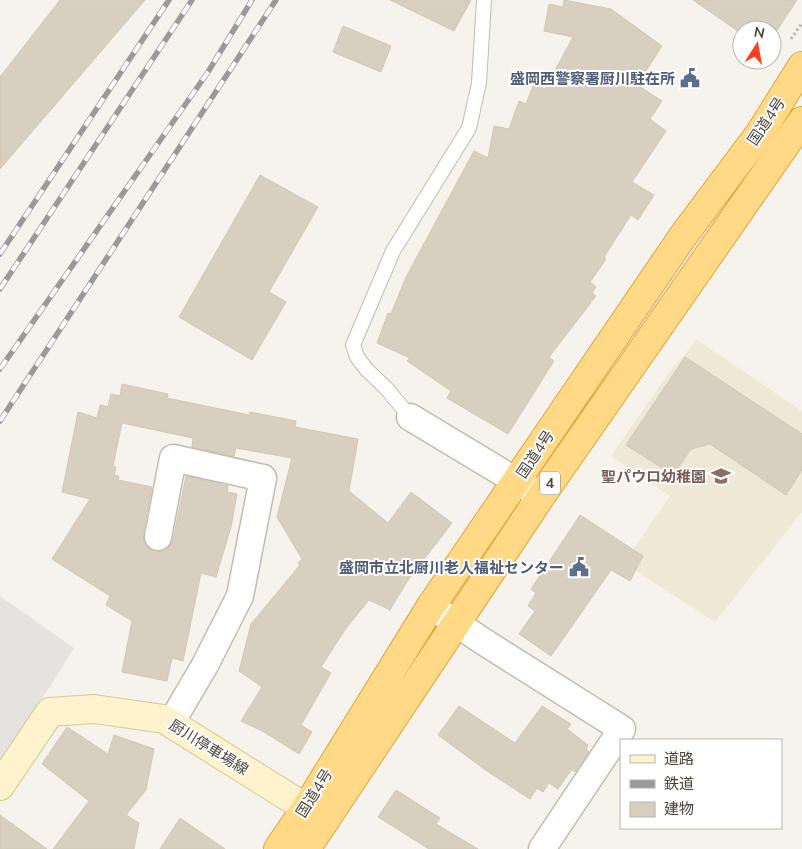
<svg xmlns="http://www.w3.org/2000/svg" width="802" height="849" font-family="Mulish,'Noto Sans JP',sans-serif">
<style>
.education{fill:#efe8d6}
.parking{fill:#e5e3e0}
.building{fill:#d8cfc1;stroke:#d3c7b4}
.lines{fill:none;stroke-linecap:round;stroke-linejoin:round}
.service-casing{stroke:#c2bbae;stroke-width:16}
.minor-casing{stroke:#c2bbae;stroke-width:29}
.secondary-casing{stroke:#d6c79b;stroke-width:30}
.trunk-casing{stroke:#e0a43c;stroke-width:30}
.path{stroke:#c4b79f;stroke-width:3;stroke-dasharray:2.5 2.5;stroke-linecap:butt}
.service{stroke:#fff;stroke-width:14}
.minor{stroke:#fff;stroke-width:26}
.secondary{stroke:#fff3cd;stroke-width:28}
.trunk{stroke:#ffd985;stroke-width:28}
.rail-casing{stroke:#9a9a9a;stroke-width:5.5}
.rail{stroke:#fff;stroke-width:4;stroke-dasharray:11;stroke-linecap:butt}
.labels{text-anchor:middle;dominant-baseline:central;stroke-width:4;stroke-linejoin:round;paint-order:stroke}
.shield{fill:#fff;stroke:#817c74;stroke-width:1}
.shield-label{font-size:14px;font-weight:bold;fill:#4b4439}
.service-label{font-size:15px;font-weight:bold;fill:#4e5e75;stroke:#fff;text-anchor:end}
.street-label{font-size:15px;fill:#4b4439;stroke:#fff}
.education-label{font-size:15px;font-weight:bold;fill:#785e54;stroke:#fff;text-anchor:end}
</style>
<rect width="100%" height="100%" fill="#f6f3ec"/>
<!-- education -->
<path class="education" d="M 697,340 L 802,411 L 802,512 L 715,622 L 624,563 L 670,496 L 611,456 L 670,371 Z"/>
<!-- parking -->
<path class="parking" d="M 0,596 L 74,648 L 0,765 Z"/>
<!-- building -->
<path class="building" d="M 60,0 L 145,0 L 0,169 L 0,77 Z
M 390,0 L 471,0 L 454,31 Z
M 564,0 L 611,9 L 662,46 L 637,85 L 662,101 L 650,119 L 666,131 L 632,182 L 654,195 L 638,220 L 631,215 L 604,257 L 606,259 L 590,282 L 596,287 L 592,293 L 596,296 L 549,357 L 554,361 L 508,434 L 447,398 L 451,391 L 407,361 L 410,358 L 377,343 L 388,313 L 391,314 L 406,277 L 474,151 L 488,158 L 494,126 L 509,129 L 519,101 L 526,104 L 534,84 L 545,89 L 573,37 L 544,31 L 549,4 L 563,7 Z
M 693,0 L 797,0 L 772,38 L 772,30 L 742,30 L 742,34 Z
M 343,26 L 391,46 L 381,72 L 333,52 Z
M 260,175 L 318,207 L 269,292 L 286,302 L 252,360 L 179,317 Z
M 685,357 L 802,434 L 802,470 L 786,495 L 710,444 L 691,449 L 673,475 L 626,445 Z
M 122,384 L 168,394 L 167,398 L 249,415 L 250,412 L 296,421 L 295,427 L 358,439 L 349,491 L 388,523 L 411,492 L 452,523 L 408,580 L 390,610 L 369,600 L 346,628 L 321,667 L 331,673 L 301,725 L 312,732 L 299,754 L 264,732 L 241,721 L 262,687 L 239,671 L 251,624 L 300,565 L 298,563 L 302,559 L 277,517 L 292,458 L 236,448 L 234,456 L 192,447 L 193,438 L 122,423 L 113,466 L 116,467 L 114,475 L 119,476 L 118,480 L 152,487 L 143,534 L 144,542 L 149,549 L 155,552 L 162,551 L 170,546 L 173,540 L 186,476 L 228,486 L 227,492 L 237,494 L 231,527 L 216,577 L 201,573 L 183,661 L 172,658 L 167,681 L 122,672 L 132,621 L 106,605 L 110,596 L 52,559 L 90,499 L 62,492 L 78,412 L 97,418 L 100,405 L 108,407 L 111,394 L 120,396 Z
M 580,515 L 643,556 L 630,581 L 611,570 L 551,656 L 519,634 L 535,611 L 528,606 L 536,593 L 531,589 Z
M 459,706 L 515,743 L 542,706 L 571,724 L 567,729 L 588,745 L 586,749 L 589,752 L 575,772 L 572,769 L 558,789 L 549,783 L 543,792 L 537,788 L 530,799 L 487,771 L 438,735 Z
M 67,727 L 108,754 L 114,735 L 154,749 L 146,790 L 126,815 L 139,823 L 134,849 L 53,849 L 89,801 L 42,764 Z
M 396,790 L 440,818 L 436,824 L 478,849 L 429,849 L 378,817 Z
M 0,815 L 47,849 L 0,849 Z
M 180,818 L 225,849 L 160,849 Z"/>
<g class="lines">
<defs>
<path id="service" d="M 410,417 L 387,389 L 367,370 L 357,357 L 353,345 L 393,251 L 469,128 L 479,83 L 484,0"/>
<path id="minor" d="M 410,417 L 541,496
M 158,537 L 173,458 L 263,478 L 240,596 L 205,665 L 171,723
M 431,606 L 481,640 L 622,729 L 542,849"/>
<path id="secondary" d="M 0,786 L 50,712 L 94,709 L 164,719 L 306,808 L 326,819"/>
<path id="trunk" d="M 278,849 L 306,808 L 431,606 L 683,236 L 760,133 L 802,66
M 306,849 L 541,496 L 802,121"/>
</defs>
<!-- service casing -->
<use href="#service" class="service-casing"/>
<!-- minor casing -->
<use href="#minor" class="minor-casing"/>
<!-- secondary casing -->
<use href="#secondary" class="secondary-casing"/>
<!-- trunk casing -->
<use href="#trunk" class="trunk-casing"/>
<!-- path -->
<path class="path" d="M 791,39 L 802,23"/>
<!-- service -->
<use href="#service" class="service"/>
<!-- minor -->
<use href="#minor" class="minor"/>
<!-- secondary -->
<use href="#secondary" class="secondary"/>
<!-- trunk -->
<use href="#trunk" class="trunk"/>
<defs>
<path id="rail" d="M 0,254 L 169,0
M 0,289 L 192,0
M 0,369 L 208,72 L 252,0
M 0,421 L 276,0"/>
</defs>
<!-- rail casing -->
<use href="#rail" class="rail-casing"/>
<!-- rail -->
<use href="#rail" class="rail"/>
</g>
<!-- icons -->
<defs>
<symbol id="civic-bare" viewBox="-9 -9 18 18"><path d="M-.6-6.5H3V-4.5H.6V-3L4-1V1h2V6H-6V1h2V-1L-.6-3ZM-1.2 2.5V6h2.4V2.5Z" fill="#5c6f8a" stroke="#fff" stroke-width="2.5" paint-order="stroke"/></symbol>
<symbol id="school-bare" viewBox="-9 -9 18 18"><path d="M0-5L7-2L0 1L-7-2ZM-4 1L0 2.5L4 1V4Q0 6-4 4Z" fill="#8d6e63" stroke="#fff" stroke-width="2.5" paint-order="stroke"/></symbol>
</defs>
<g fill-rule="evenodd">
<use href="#civic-bare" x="676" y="64" width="28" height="28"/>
<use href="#school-bare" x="707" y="462" width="28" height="28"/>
<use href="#civic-bare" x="565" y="553" width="28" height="28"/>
</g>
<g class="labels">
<!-- shield labels -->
<rect class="shield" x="540" y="471.5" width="20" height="23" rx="4"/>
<g class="shield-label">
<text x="550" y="483">4</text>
</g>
<!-- service labels -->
<g class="service-label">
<text x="675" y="78">盛岡西警察署厨川駐在所</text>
<text x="564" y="567">盛岡市立北厨川老人福祉センター</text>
</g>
<!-- street labels -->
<g class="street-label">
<text transform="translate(766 121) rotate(-56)">国道4号</text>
<text transform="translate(535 454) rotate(-56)">国道4号</text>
<text transform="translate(209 747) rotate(32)">厨川停車場線</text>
<text transform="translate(314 793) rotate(-58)">国道4号</text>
</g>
<!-- education labels -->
<g class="education-label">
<text x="706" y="476">聖パウロ幼稚園</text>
</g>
</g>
<!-- legend -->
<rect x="620" y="739" width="162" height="90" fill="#ffffff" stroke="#b7b4b0"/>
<rect x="630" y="755" width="25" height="8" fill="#fff3cd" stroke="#b7b4b0"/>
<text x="664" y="764" font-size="15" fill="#4b4439">道路</text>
<rect x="630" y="780" width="25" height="8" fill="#9a9a9a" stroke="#b7b4b0"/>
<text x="664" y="789" font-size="15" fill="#4b4439">鉄道</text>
<rect x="630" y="802" width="25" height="15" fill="#d8cfc1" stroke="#b7b4b0"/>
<text x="664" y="814" font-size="15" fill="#4b4439">建物</text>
<!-- north arrow -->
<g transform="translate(757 45) rotate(11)"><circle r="24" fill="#ffffff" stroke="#b7b4b0"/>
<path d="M0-4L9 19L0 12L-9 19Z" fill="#fc3f1d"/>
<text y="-8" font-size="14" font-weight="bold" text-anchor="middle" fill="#4b4439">N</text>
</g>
</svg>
